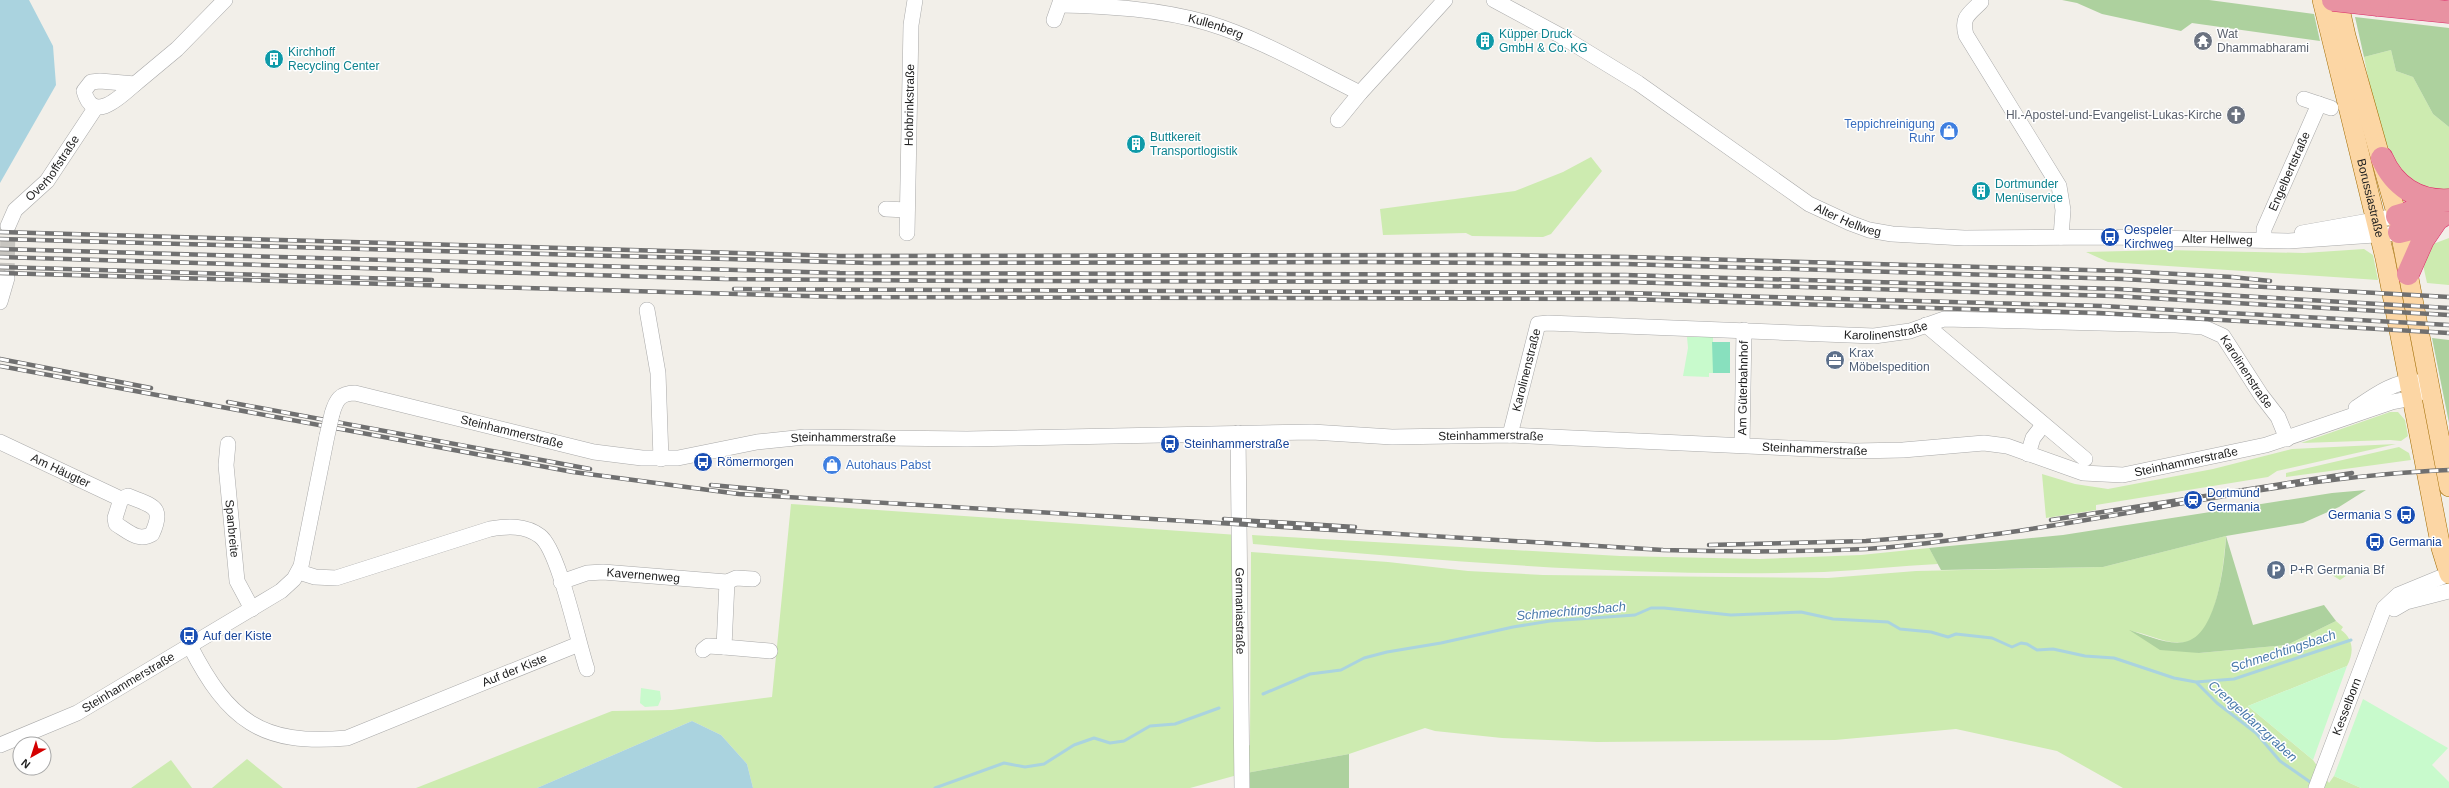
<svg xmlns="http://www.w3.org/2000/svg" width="2449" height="788" font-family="Helvetica,sans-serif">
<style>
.grass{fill:#cdebb0}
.forest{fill:#add19e}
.park{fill:#c8facc}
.pitch{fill:#88e0be}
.water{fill:#aad3df}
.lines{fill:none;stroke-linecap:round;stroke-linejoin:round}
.stream{stroke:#aad3df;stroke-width:3}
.minor-tunnel{stroke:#c8c6c1;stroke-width:15;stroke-dasharray:15 8;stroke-linecap:butt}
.minor-casing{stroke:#a9a9a9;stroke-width:16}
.major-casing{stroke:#a06b00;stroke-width:20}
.highway-casing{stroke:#dc2a67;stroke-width:23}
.minor{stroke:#fff;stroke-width:15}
.major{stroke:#fcd6a4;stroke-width:19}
.highway{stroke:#e892a2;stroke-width:22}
.rail-casing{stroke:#707070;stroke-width:4.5}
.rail{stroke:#fff;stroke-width:3;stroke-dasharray:9;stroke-linecap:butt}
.minor-bridge-casing{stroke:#a9a9a9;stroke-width:16;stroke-linecap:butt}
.highway-bridge-casing{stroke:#dc2a67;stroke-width:23;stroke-linecap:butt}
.minor-bridge{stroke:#fff;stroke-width:15}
.highway-bridge{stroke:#e892a2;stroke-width:22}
.labels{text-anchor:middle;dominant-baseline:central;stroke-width:3;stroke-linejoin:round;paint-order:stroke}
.street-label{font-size:12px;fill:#222;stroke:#fff}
.culture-label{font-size:12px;fill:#0d838f;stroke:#fff;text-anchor:start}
.worship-label{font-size:12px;fill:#5b616d;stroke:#fff;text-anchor:start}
.shop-label{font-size:12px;fill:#366cbe;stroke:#fff;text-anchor:end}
.transit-label{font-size:12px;fill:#164399;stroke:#fff;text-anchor:start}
.service-label{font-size:12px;fill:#4e5e75;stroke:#fff;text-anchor:start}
.water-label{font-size:13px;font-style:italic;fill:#4a7aab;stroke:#fff}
</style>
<rect width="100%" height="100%" fill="#f2efe9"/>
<!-- grass -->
<path class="grass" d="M 2391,50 L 2396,71 L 2413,77 L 2433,114 L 2449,127 L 2449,191 C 2444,192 2436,194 2431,193 C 2386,183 2372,95 2364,57 Z
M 1591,157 L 1602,171 L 1551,234 L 1543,237 L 1472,236 L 1466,233 L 1383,235 L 1380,209 L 1515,191 L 1563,172 Z
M 2449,238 L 2449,285 L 2427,283 L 2422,260 L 2433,244 Z
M 2364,249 L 2373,255 L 2378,280 L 2108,262 L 2086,252 L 2166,250 L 2304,253 Z
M 2390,412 L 2398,412 L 2405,420 L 2408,436 L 2401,441 L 2390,440 L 2301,443 Z
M 2396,444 L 2277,471 L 2268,477 L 2096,505 L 2096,510 L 2046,518 L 2042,474 L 2075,484 L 2108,489 L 2213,469 L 2292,449 Z
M 2399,447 L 2409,453 L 2411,460 L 2286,477 L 2286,473 Z
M 791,504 L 1238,535 L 1241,750 L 1250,745 L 1251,552 L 1388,562 L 1468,571 L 1543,575 L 1828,578 L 1916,571 L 2103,567 L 2226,536 C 2224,561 2218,635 2187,642 C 2168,646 2148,633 2130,631 L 2199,653 L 2287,645 L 2336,621 L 2343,627 L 2341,630 C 2354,639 2354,653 2347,666 L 2248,706 L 2313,760 L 2329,783 L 2334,776 L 2361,788 L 2123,788 L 2057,751 L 1956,729 L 1835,740 L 1597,742 L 1502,738 L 1435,731 L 1425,728 L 1349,754 L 1241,774 L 1190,788 L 753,788 L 747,764 L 721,735 L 692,721 L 537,788 L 416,788 L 612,711 L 672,710 L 772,697 Z
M 1252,535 L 1620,556 L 1760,559 L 1861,555 L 1929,548 L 1938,564 C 1900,566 1862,570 1824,572 C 1634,578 1443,561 1253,544 Z
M 2359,567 L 2340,580 L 2332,575 L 2332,568 Z
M 247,759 L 283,788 L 212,788 Z
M 171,760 L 192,788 L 131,788 Z"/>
<!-- forest -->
<path class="forest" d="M 2062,0 L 2209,0 L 2314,14 L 2320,41 L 2192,23 L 2181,31 L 2102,14 L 2077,3 Z
M 2355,17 L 2449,28 L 2449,127 L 2433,114 L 2413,77 L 2396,71 L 2391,50 L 2364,57 Z
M 2432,338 L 2449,340 L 2449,423 Z
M 2366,490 L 2339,507 L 2303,523 L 2226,536 L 2253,625 L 2324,605 L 2336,621 L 2287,645 L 2199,653 L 2160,650 L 2129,630 C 2146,635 2171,647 2188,641 C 2217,632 2225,562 2226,536 L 2103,567 L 1941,570 L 1929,548 L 2063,535 L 2332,493 Z
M 1349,754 L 1349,788 L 1242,788 L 1241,774 Z"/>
<!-- park -->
<path class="park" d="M 1687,337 L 1713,337 L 1713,373 L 1709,373 L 1709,377 L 1683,376 L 1688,348 Z
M 2347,666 L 2313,760 L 2248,706 Z
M 641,688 L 660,691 L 661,699 L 658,706 L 645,707 L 640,703 Z
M 2363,699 L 2448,748 L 2432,765 L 2449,782 L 2449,788 L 2361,788 L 2334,776 Z"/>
<!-- pitch -->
<path class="pitch" d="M 1712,342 L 1730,342 L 1730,373 L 1713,373 Z"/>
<!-- water -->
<path class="water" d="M 0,0 L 29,0 L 53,46 L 56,85 L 0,183 Z
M 692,721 L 721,735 L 747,764 L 753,788 L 537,788 Z"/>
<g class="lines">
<!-- stream -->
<path class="stream" d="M 2196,682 L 2217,703 L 2256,733 L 2280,761 L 2313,784
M 1263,694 L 1310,674 L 1341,670 L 1364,658 L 1387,652 L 1441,643 L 1513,627 L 1550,621 L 1635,615 L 1651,608 L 1664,608 L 1731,615 L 1801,612 L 1833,619 L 1888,622 L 1900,629 L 1931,632 L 1948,637 L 1956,634 L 1992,638 L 2012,647 L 2021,643 L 2027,644 L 2037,650 L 2053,649 L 2085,656 L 2114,658 L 2174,678 L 2196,682 L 2234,679 L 2351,640
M 935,788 L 1004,763 L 1025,767 L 1044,764 L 1074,745 L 1094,738 L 1110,743 L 1124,741 L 1150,726 L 1175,724 L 1219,708"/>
<!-- minor-tunnel -->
<path class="minor-tunnel" d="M 7,278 L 8,226"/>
<defs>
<g id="minor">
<path id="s1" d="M 1494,0 L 1561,36 L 1638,83 L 1809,204 L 1850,223 L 1869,230 L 1892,234 L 1964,238 L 2110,237 L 2289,241 L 2389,234"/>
<path d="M 1981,2 C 1969,14 1961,17 1966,35 L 2059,186 L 2063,210 L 2061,237"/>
<path id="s2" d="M 1060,5 C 1109,6 1160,9 1208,23 C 1261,39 1311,69 1360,93"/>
<path d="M 1054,20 L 1061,0"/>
<path d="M 100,81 L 135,84 C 121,96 93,125 84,91 L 91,82 Z"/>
<path d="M 135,84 L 177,49 L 225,0"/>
<path d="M 2304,99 L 2331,108"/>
<path d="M 1338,120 L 1360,93 L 1445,0"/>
<path d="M 886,209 L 907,210"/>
<path id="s3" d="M 8,226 L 15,210 L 47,181 L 96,107"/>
<path id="s4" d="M 907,233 L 911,25 L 915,0"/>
<path d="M 2302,233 L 2397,216"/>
<path id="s5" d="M 2264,240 L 2264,229 L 2319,104"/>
<path d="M 0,302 L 7,278"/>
<path d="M 647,310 L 658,373 L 661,459"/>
<path d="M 1926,325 L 2085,459"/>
<path d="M 2356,408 C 2372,397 2398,378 2418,382"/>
<path id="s6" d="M 332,414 C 336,400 340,393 355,393 L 594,452 L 642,458 L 678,458 L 757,442 L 805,437 L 967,439 L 1312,432 L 1392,437 L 1510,435 L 1855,451 L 1903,450 L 1984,443 L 2007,446 L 2083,473 L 2123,475 L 2266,445 L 2392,402 L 2413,398 L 2429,385"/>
<path id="s7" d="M 1238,433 L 1242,788"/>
<path id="s8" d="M 1510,435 L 1538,324 L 1548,323 L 1874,336 L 1910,331 L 1944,319 L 2176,325 L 2203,327 L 2223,336 L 2261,395 L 2278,417 L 2287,439"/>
<path id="s9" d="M 0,442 L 121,499 L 128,496 C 152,506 165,506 152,534 C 138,542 129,532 116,524 L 115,518 L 121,499"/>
<path id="s10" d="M 228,444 L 226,465 L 237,581 L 252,609"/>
<path id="s11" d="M 1742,445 L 1744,330"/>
<path d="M 2028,454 L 2033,438 L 2043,425"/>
<path d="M 299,572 L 315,577 L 336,578 L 490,529 C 508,526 525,525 540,536 C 559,550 578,643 587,669"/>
<path id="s12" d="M 561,582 L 587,573 L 603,572 L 727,582 L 736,578 L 753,579"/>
<path d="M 727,582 L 724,647 L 770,651"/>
<path d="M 2394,609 L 2406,602 L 2449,591"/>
<path id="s13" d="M 190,646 C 228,720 261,746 347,738 L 579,644"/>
<path d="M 703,650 L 708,646 L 724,647"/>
<path id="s14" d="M 0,745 L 77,713 L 281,591 L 294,579 L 301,566 L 327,436"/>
<path id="s15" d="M 2316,788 L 2384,608 L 2398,595 L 2449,574"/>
</g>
<g id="major">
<path id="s16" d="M 2322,0 L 2385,258 L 2441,548 L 2449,574"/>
<path d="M 2338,0 L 2346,36 L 2397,216 L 2449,487"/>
</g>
<path id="highway" d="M 2378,5 L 2449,12
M 2382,158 C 2394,186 2418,202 2449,200
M 2397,216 L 2444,202
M 2399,232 L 2419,227 L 2441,217
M 2408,274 L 2423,240 L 2438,218"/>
</defs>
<!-- minor casing -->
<use href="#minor" class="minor-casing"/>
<!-- major casing -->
<use href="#major" class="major-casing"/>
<!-- highway casing -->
<use href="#highway" class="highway-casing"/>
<!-- minor -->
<use href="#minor" class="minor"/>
<!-- major -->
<use href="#major" class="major"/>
<!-- highway -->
<use href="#highway" class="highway"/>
<defs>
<path id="rail" d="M 0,232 L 840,256 L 1496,255 L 1626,257 L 2122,271 L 2232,277 L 2270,281
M 0,239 L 871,263 L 1367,262 L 1625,264 L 2122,279 L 2449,297
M 0,249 L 840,273 L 1625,275 L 2118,289 L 2449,308
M 0,257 L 725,279 L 972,281 L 1626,282 L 2113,296 L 2449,315
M 0,267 L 432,280
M 0,273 L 840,297 L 1626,299 L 2099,313 L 2449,333
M 734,289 L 1626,293 L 2102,306 L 2449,325
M 0,359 L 151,388
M 0,366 L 573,472 L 739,494 L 1663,550 C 1730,552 1798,552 1866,549 C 1912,546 1958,539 2004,533 C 2152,512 2299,476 2449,470
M 228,402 L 590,469
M 711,485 L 787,492
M 1224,519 L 1355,527
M 2051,520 L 2352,473
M 1709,545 L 1866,541 L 1941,535"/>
</defs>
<!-- rail casing -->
<use href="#rail" class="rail-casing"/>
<!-- rail -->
<use href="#rail" class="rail"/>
<defs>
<path id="minor-bridge" d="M 327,436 L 332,414"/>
<path id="highway-bridge" d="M 2333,0 L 2378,5"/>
</defs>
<!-- minor-bridge casing -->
<use href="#minor-bridge" class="minor-bridge-casing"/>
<!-- highway-bridge casing -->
<use href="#highway-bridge" class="highway-bridge-casing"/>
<!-- minor-bridge -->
<use href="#minor-bridge" class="minor-bridge"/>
<!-- highway-bridge -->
<use href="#highway-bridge" class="highway-bridge"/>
</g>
<!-- icons -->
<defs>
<symbol id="building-disc" viewBox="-11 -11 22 22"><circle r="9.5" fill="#0f9aa8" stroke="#fff"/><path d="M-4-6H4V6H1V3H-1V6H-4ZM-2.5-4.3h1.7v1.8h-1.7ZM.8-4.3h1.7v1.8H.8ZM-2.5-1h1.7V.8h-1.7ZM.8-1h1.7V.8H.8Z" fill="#fff"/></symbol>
<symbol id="temple-disc" viewBox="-11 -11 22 22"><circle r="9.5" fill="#6b7280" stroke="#fff"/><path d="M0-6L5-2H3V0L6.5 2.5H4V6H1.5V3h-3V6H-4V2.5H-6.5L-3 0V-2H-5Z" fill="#fff"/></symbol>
<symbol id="church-disc" viewBox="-11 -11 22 22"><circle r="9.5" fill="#6b7280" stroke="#fff"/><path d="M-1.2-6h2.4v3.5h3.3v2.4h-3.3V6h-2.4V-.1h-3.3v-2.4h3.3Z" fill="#fff"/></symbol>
<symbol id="shop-disc" viewBox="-11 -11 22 22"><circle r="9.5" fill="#3f7fe0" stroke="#fff"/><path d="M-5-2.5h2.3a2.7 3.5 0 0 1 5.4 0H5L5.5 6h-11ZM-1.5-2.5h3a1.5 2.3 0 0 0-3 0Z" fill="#fff"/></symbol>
<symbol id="bus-disc" viewBox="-11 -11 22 22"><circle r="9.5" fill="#1a4fb4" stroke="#fff"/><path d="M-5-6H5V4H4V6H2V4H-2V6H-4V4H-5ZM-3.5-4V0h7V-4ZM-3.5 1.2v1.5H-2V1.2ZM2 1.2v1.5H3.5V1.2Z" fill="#fff"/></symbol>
<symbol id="office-disc" viewBox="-11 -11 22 22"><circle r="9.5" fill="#5c6f8a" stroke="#fff"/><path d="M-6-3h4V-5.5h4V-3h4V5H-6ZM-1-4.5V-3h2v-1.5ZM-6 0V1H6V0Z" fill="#fff"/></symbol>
<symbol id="station-disc" viewBox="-11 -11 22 22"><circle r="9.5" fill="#1a4fb4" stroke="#fff"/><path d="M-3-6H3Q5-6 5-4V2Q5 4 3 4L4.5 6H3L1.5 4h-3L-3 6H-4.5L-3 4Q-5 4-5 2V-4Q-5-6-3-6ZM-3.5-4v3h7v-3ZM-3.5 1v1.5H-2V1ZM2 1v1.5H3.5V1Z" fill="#fff"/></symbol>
<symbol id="parking-disc" viewBox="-11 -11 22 22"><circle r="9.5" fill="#5c6f8a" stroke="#fff"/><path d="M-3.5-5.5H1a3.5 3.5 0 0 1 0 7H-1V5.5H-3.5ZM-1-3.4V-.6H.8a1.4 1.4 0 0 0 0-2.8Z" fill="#fff"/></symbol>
</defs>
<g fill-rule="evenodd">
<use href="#building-disc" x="1474" y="30" width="22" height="22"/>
<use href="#temple-disc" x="2192" y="30" width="22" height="22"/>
<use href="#building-disc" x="263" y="48" width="22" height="22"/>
<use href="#church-disc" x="2225" y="104" width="22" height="22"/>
<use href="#shop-disc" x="1938" y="120" width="22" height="22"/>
<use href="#building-disc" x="1125" y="133" width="22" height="22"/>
<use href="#building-disc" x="1970" y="180" width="22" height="22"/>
<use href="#bus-disc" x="2099" y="226" width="22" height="22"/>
<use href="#office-disc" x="1824" y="349" width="22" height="22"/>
<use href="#bus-disc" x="1159" y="433" width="22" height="22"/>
<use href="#bus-disc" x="692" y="451" width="22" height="22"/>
<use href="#shop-disc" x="821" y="454" width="22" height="22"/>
<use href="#station-disc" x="2182" y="489" width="22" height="22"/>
<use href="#bus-disc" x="2395" y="504" width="22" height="22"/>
<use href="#bus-disc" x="2364" y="531" width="22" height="22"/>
<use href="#parking-disc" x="2265" y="559" width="22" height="22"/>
<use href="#bus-disc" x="178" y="625" width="22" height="22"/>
</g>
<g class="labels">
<!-- street labels -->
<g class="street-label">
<text stroke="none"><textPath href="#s2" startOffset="158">Kullenberg</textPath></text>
<text stroke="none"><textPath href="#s4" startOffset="128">Hohbrinkstraße</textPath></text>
<text stroke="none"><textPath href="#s3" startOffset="74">Overhoffstraße</textPath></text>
<text stroke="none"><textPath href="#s5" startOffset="74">Engelbertstraße</textPath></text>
<text stroke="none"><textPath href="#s16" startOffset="204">Borussiastraße</textPath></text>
<text stroke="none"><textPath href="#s1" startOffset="418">Alter Hellweg</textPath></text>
<text stroke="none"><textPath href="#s1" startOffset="790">Alter Hellweg</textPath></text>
<text stroke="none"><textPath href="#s8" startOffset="463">Karolinenstraße</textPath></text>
<text stroke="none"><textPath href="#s8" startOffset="67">Karolinenstraße</textPath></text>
<text stroke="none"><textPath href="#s8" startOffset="847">Karolinenstraße</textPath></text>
<text stroke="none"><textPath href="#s11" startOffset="57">Am Güterbahnhof</textPath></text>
<text stroke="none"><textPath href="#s6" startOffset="196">Steinhammerstraße</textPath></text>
<text stroke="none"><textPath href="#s6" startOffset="1180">Steinhammerstraße</textPath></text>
<text stroke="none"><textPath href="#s6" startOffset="532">Steinhammerstraße</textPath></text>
<text stroke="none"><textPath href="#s6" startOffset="1504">Steinhammerstraße</textPath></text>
<text stroke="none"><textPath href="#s6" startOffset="1882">Steinhammerstraße</textPath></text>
<text stroke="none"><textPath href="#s9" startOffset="67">Am Häugter</textPath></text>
<text stroke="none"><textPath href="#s10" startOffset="85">Spanbreite</textPath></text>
<text stroke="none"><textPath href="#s12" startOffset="84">Kavernenweg</textPath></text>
<text stroke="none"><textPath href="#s7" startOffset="178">Germaniastraße</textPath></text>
<text stroke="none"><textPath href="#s13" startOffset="379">Auf der Kiste</textPath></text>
<text stroke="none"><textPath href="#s14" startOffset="143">Steinhammerstraße</textPath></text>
<text stroke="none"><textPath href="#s15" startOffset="87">Kesselborn</textPath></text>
</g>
<!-- culture labels -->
<g class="culture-label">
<text x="1499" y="34">Küpper Druck<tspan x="1499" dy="14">GmbH &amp; Co. KG</tspan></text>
<text x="288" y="52">Kirchhoff<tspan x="288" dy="14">Recycling Center</tspan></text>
<text x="1150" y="137">Buttkereit<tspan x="1150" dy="14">Transportlogistik</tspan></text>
<text x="1995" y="184">Dortmunder<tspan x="1995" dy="14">Menüservice</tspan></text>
</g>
<!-- worship labels -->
<g class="worship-label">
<text x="2217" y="34">Wat<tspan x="2217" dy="14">Dhammabharami</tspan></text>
<text x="2222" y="115" text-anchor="end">Hl.-Apostel-und-Evangelist-Lukas-Kirche</text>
</g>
<!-- shop labels -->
<g class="shop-label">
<text x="1935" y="124">Teppichreinigung<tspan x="1935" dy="14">Ruhr</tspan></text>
<text x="846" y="465" text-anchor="start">Autohaus Pabst</text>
</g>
<!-- transit labels -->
<g class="transit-label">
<text x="2124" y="230">Oespeler<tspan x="2124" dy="14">Kirchweg</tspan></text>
<text x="1184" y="444">Steinhammerstraße</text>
<text x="717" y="462">Römermorgen</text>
<text x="2207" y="493">Dortmund<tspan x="2207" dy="14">Germania</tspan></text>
<text x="2392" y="515" text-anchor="end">Germania S</text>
<text x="2389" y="542">Germania</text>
<text x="203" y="636">Auf der Kiste</text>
</g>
<!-- service labels -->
<g class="service-label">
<text x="1849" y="353">Krax<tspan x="1849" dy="14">Möbelspedition</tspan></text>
<text x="2290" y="570">P+R Germania Bf</text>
</g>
<!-- water labels -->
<g class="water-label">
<text transform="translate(1571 611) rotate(-5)">Schmechtingsbach</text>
<text transform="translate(2283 651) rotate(-18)">Schmechtingsbach</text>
<text transform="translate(2253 721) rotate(42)">Crengeldanzgraben</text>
</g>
</g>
<!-- north arrow -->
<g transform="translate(32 756) rotate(219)"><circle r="19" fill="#ffffff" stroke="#a7a7a7"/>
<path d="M0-3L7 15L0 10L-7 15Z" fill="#d40000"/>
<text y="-6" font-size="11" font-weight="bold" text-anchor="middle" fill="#222222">N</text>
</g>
</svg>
